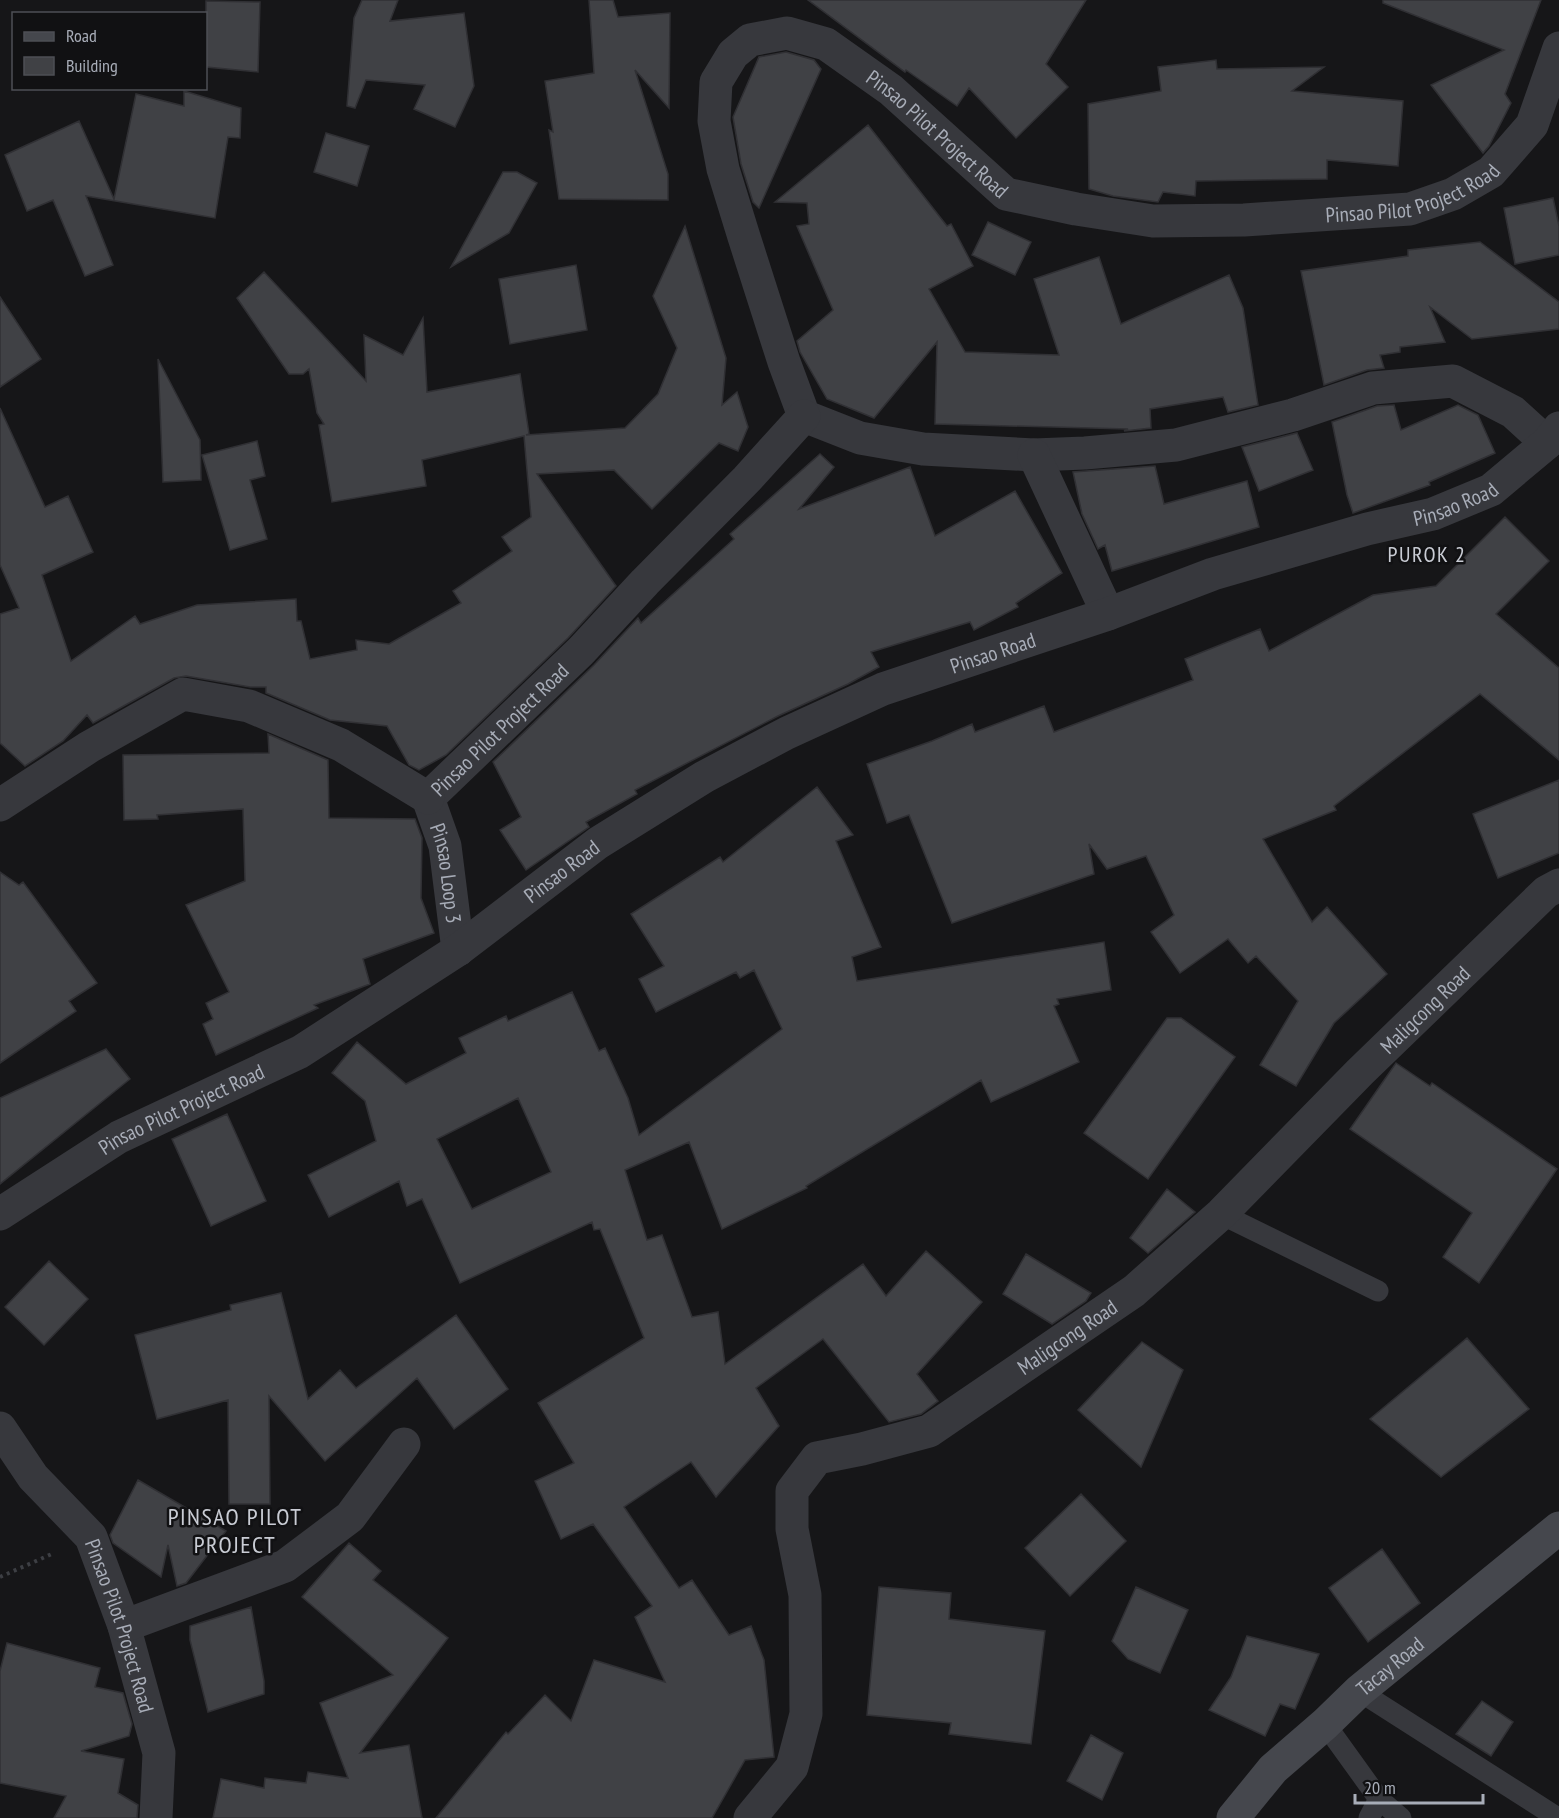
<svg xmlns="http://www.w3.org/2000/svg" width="1559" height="1818" font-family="'PT Sans Narrow',sans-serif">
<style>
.building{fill:#404145;stroke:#303034;stroke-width:1.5;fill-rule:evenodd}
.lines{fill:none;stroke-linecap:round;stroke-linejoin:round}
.path{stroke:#3d3f44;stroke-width:4;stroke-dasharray:3 4.5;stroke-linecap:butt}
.lane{stroke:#37383d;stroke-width:21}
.street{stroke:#37383d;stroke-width:33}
.secondary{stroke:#45474d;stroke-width:33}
.labels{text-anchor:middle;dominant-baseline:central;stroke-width:5;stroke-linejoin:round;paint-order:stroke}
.street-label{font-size:21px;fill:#a8adb8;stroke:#111113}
.neighbourhood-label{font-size:22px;letter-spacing:1.5px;fill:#c9ccd4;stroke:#111113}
.quarter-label{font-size:24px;letter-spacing:1.5px;fill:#c9ccd4;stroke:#111113}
</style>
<rect width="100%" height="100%" fill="#161618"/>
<!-- building -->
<path class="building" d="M 362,0 L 398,0 L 390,21 L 464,13 L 474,86 L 455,127 L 414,109 L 425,85 L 366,80 L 355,108 L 347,106 L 354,18 Z
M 589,0 L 613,0 L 618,17 L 670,13 L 669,108 L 635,70 L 668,174 L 668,200 L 559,199 L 549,130 L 553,132 L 545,81 L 594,73 Z
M 808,0 L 1086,0 L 1046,64 L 1068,87 L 1016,138 L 969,88 L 957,106 L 906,70 L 905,72 Z
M 1383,0 L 1541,0 L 1505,94 L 1511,103 L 1489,146 L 1483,153 L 1431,85 L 1504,50 L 1383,3 Z
M 206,1 L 260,2 L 258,72 L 206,67 Z
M 786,52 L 814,60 L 821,69 L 759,208 L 753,202 L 741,164 L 733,117 L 759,57 Z
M 1216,60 L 1217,69 L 1324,67 L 1292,91 L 1403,101 L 1398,166 L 1327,160 L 1327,179 L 1196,181 L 1195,196 L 1163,192 L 1158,202 L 1113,196 L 1089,189 L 1088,104 L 1161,91 L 1158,67 Z
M 184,91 L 241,108 L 240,138 L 228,137 L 215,218 L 86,196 L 113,265 L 85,276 L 53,200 L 27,211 L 5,155 L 79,121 L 114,199 L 136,94 L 184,106 Z
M 868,125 L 947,226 L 951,224 L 973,266 L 929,289 L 965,352 L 1059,355 L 1034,279 L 1099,257 L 1121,324 L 1229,275 L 1243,308 L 1258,405 L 1228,412 L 1223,397 L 1150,409 L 1151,428 L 1124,431 L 1128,429 L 935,424 L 937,342 L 874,418 L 827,399 L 800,352 L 797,341 L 833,310 L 797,226 L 809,224 L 807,203 L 775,202 Z
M 326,133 L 369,146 L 357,186 L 314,172 Z
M 503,172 L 517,172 L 537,183 L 509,233 L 451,267 Z
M 1553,198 L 1559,226 L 1559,255 L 1515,264 L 1504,208 Z
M 988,222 L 1031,242 L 1015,275 L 972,255 Z
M 685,226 L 726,358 L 722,405 L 737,392 L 748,427 L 738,451 L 719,443 L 652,509 L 614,470 L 537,474 L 616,586 L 568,638 L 446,755 L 419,770 L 409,765 L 387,726 L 330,720 L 266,693 L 266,687 L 250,687 L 186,676 L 174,678 L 93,723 L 87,715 L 63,741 L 25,766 L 0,743 L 0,614 L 19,608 L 0,565 L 0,408 L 45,507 L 68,496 L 93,552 L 42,575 L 71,661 L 135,616 L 140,624 L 197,605 L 296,599 L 297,621 L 301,621 L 310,659 L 357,650 L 356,640 L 389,644 L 461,603 L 453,591 L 512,551 L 502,537 L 531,517 L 524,436 L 422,460 L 426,486 L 332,502 L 319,425 L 324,424 L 317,413 L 309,369 L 303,374 L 289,374 L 237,298 L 264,272 L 366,381 L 364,335 L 403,355 L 423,318 L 427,392 L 520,374 L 529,434 L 526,435 L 625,428 L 658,394 L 677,348 L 653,296 Z
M 1480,242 L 1559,302 L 1559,329 L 1472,339 L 1430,307 L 1445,342 L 1400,347 L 1400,352 L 1380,355 L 1384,368 L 1367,370 L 1324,385 L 1301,271 L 1408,256 L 1408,250 Z
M 576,265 L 587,330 L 510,344 L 499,279 Z
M 0,297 L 41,359 L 0,387 Z
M 158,359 L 200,440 L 201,480 L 163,482 Z
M 1394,405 L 1401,430 L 1458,405 L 1478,415 L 1495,453 L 1429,482 L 1430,485 L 1353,513 L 1347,495 L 1332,422 L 1377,406 Z
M 1297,433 L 1313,470 L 1259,491 L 1242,447 Z
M 257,441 L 265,476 L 250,480 L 267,539 L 230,550 L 202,455 Z
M 820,454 L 834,467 L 799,509 L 910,467 L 935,536 L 1015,491 L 1062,573 L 1016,603 L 1018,607 L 974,630 L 970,622 L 871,652 L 879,667 L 848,684 L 778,716 L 635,790 L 637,794 L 586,822 L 589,827 L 526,870 L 500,830 L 521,817 L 493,762 L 594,665 L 638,618 L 641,623 L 734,539 L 730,534 Z
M 1155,466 L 1164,504 L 1247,481 L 1259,527 L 1112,571 L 1105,545 L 1098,549 L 1082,514 L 1073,472 Z
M 1505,517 L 1549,561 L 1496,614 L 1559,668 L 1559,760 L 1480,694 L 1334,806 L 1336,810 L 1263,839 L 1312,922 L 1327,907 L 1387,974 L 1334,1023 L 1296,1086 L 1260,1065 L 1298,1001 L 1256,956 L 1248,963 L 1228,939 L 1180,973 L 1151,932 L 1174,915 L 1146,856 L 1107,869 L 1089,844 L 1094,874 L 952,923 L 909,815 L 887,823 L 867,764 L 932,741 L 972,724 L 975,732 L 1044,706 L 1054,732 L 1193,680 L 1185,659 L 1260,629 L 1269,651 L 1373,595 L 1436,586 Z
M 268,734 L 328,760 L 329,818 L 415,819 L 422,838 L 421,898 L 434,933 L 363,959 L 370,984 L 314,1005 L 318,1008 L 216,1055 L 203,1024 L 213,1019 L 206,1003 L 229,992 L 186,905 L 245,881 L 243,809 L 157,815 L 158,819 L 124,820 L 123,755 L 269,753 Z
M 1559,780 L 1559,853 L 1498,878 L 1473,814 Z
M 817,787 L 853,835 L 836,841 L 881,947 L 852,957 L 857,981 L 1104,942 L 1111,990 L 1057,999 L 1059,1004 L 1054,1006 L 1079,1062 L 991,1102 L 981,1080 L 806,1186 L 807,1188 L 722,1229 L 689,1142 L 625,1170 L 647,1240 L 662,1235 L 692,1317 L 718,1312 L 725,1364 L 863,1264 L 886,1296 L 926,1251 L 982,1302 L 917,1374 L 938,1401 L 921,1414 L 889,1422 L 823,1339 L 756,1388 L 779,1426 L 716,1497 L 691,1462 L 624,1507 L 679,1588 L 692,1580 L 729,1635 L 751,1626 L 764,1660 L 774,1757 L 745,1760 L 712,1818 L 436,1818 L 506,1732 L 508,1734 L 545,1695 L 571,1721 L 594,1660 L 665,1682 L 635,1617 L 652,1606 L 593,1524 L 561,1539 L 535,1481 L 574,1463 L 538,1403 L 644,1338 L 600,1229 L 594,1230 L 592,1222 L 460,1283 L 422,1199 L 407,1206 L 399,1181 L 329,1217 L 308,1175 L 376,1141 L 365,1101 L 332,1073 L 357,1042 L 406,1084 L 466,1053 L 459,1038 L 506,1016 L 508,1021 L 572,992 L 599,1051 L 605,1048 L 628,1098 L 639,1135 L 782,1029 L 754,970 L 740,978 L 736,972 L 656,1012 L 639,979 L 664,966 L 631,914 L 720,857 L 723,862 ZM 518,1098 L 551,1172 L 472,1209 L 437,1139 Z
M 0,872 L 19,885 L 23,882 L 97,983 L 69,1001 L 76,1011 L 0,1063 Z
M 1167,1018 L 1181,1018 L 1235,1057 L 1148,1179 L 1084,1133 Z
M 106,1049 L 130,1079 L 0,1184 L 0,1098 Z
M 1396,1063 L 1430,1086 L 1432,1083 L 1557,1169 L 1479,1283 L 1443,1257 L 1472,1213 L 1350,1129 Z
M 227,1114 L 266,1201 L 211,1226 L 172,1139 Z
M 1167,1189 L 1195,1212 L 1148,1253 L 1130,1238 Z
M 1026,1254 L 1091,1293 L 1086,1301 L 1052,1324 L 1003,1294 Z
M 49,1261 L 88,1299 L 44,1345 L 5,1307 Z
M 281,1293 L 308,1399 L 340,1370 L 356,1388 L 456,1315 L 508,1389 L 454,1429 L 417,1378 L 325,1461 L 269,1396 L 270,1504 L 229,1504 L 228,1400 L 157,1419 L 135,1335 L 231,1310 L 230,1305 Z
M 1467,1338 L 1529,1409 L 1441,1477 L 1370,1419 Z
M 1142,1342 L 1183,1370 L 1141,1467 L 1078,1410 Z
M 138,1480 L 226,1531 L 186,1583 L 177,1586 L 168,1545 L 161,1577 L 113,1543 L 110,1535 Z
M 1081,1494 L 1126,1541 L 1070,1596 L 1025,1548 Z
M 349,1543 L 381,1571 L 373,1580 L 448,1638 L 360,1753 L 409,1745 L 422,1818 L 213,1818 L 221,1779 L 264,1788 L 265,1778 L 306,1783 L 308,1772 L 348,1778 L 320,1703 L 393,1675 L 302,1597 Z
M 1382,1549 L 1420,1603 L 1368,1642 L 1329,1588 Z
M 879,1587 L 951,1593 L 949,1619 L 1045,1631 L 1031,1744 L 949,1734 L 951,1723 L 867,1715 Z
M 1136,1587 L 1188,1610 L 1160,1673 L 1128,1659 L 1112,1641 Z
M 251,1607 L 264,1681 L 264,1694 L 208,1712 L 190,1640 L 190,1626 Z
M 1247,1636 L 1319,1654 L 1295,1709 L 1280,1704 L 1265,1736 L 1209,1710 L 1231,1677 Z
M 7,1643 L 100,1668 L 95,1687 L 123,1693 L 132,1724 L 129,1736 L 81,1751 L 124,1759 L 118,1793 L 138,1805 L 137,1818 L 54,1818 L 66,1796 L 0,1783 L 0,1671 Z
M 1482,1701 L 1513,1722 L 1491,1756 L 1456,1734 Z
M 1091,1735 L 1123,1753 L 1102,1800 L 1067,1781 Z"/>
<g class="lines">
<!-- path -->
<path class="path" d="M 0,1577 L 54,1553"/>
<!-- lane -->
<path class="lane" d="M 1221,1214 L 1378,1291
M 1359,1691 L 1558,1818
M 1325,1724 L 1379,1799 L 1401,1818
M 1369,1818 L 1379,1799"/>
<!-- street -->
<g class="street">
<path id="s1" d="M 1547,443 L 1513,412 L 1453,381 L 1373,388 L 1293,415 L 1176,445 L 1085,453 L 1034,455 L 923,449 L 860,438 L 804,416 L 784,362 L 744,237 L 723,169 L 714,121 L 716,82 L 733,54 L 750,40 L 787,33 L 826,44 L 891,90 L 1006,194 L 1076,209 L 1153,221 L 1244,220 L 1410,209 L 1453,194 L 1491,172 L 1532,125 L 1559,48"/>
<path d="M 1034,455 L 1108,614"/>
<path id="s2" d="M 428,798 L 581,651 L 645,582 L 747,479 L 804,416"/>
<path id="s3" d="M 428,798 L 445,846 L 458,950"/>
<path d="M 0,805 L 89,747 L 183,694 L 249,706 L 341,745 L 428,798"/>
<path id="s4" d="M 0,1214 L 119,1137 L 300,1052 L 458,950 L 598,843 L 704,777 L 787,733 L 883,689 L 1108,614 L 1213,574 L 1367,529 L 1433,514 L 1491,490 L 1547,443 L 1559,428"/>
<path id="s5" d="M 0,1428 L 33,1477 L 91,1537 L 124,1626 L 159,1753 L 156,1818"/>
<path d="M 124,1626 L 285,1566 L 350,1517 L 404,1444"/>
<path id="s6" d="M 750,1818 L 792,1767 L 806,1714 L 805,1595 L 792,1529 L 792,1491 L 817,1458 L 862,1449 L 929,1431 L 1134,1291 L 1221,1214 L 1360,1072 L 1546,892 L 1559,885"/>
</g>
<!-- secondary -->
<path class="secondary" id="s7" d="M 1233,1818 L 1273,1769 L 1325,1724 L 1359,1691 L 1559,1528"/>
</g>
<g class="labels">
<!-- street labels -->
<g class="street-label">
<text stroke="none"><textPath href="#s1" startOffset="1401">Pinsao Pilot Project Road</textPath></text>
<text stroke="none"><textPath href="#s1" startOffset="1905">Pinsao Pilot Project Road</textPath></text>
<text stroke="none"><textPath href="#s4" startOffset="1632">Pinsao Road</textPath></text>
<text stroke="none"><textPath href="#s4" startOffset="1146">Pinsao Road</textPath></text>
<text stroke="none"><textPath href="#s2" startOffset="99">Pinsao Pilot Project Road</textPath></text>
<text stroke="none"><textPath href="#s4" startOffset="660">Pinsao Road</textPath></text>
<text stroke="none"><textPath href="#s3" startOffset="78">Pinsao Loop 3</textPath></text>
<text stroke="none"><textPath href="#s6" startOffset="1155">Maligcong Road</textPath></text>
<text stroke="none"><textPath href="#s4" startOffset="210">Pinsao Pilot Project Road</textPath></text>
<text stroke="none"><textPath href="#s6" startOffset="669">Maligcong Road</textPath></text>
<text stroke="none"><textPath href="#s5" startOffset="236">Pinsao Pilot Project Road</textPath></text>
<text stroke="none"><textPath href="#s7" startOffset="219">Tacay Road</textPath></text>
</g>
<!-- neighbourhood labels -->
<g class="neighbourhood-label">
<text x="1427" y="554">PUROK 2</text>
</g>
<!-- quarter labels -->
<g class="quarter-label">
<text x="235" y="1516">PINSAO PILOT<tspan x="235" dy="28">PROJECT</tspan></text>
</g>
</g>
<!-- legend -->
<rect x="12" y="12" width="195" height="78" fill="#111113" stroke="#4d4f55" stroke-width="1.5"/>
<rect x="24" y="32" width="30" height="9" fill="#45474d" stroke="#4d4f55" stroke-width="1.5"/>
<text x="66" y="42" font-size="18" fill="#a8adb8">Road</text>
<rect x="24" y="57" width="30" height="18" fill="#404145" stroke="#4d4f55" stroke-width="1.5"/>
<text x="66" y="72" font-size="18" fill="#a8adb8">Building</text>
<!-- scale -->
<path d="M1355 1794v9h128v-9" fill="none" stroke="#a8adb8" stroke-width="3"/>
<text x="1364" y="1794" font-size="18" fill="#a8adb8" stroke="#111113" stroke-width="4.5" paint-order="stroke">20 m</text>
</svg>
